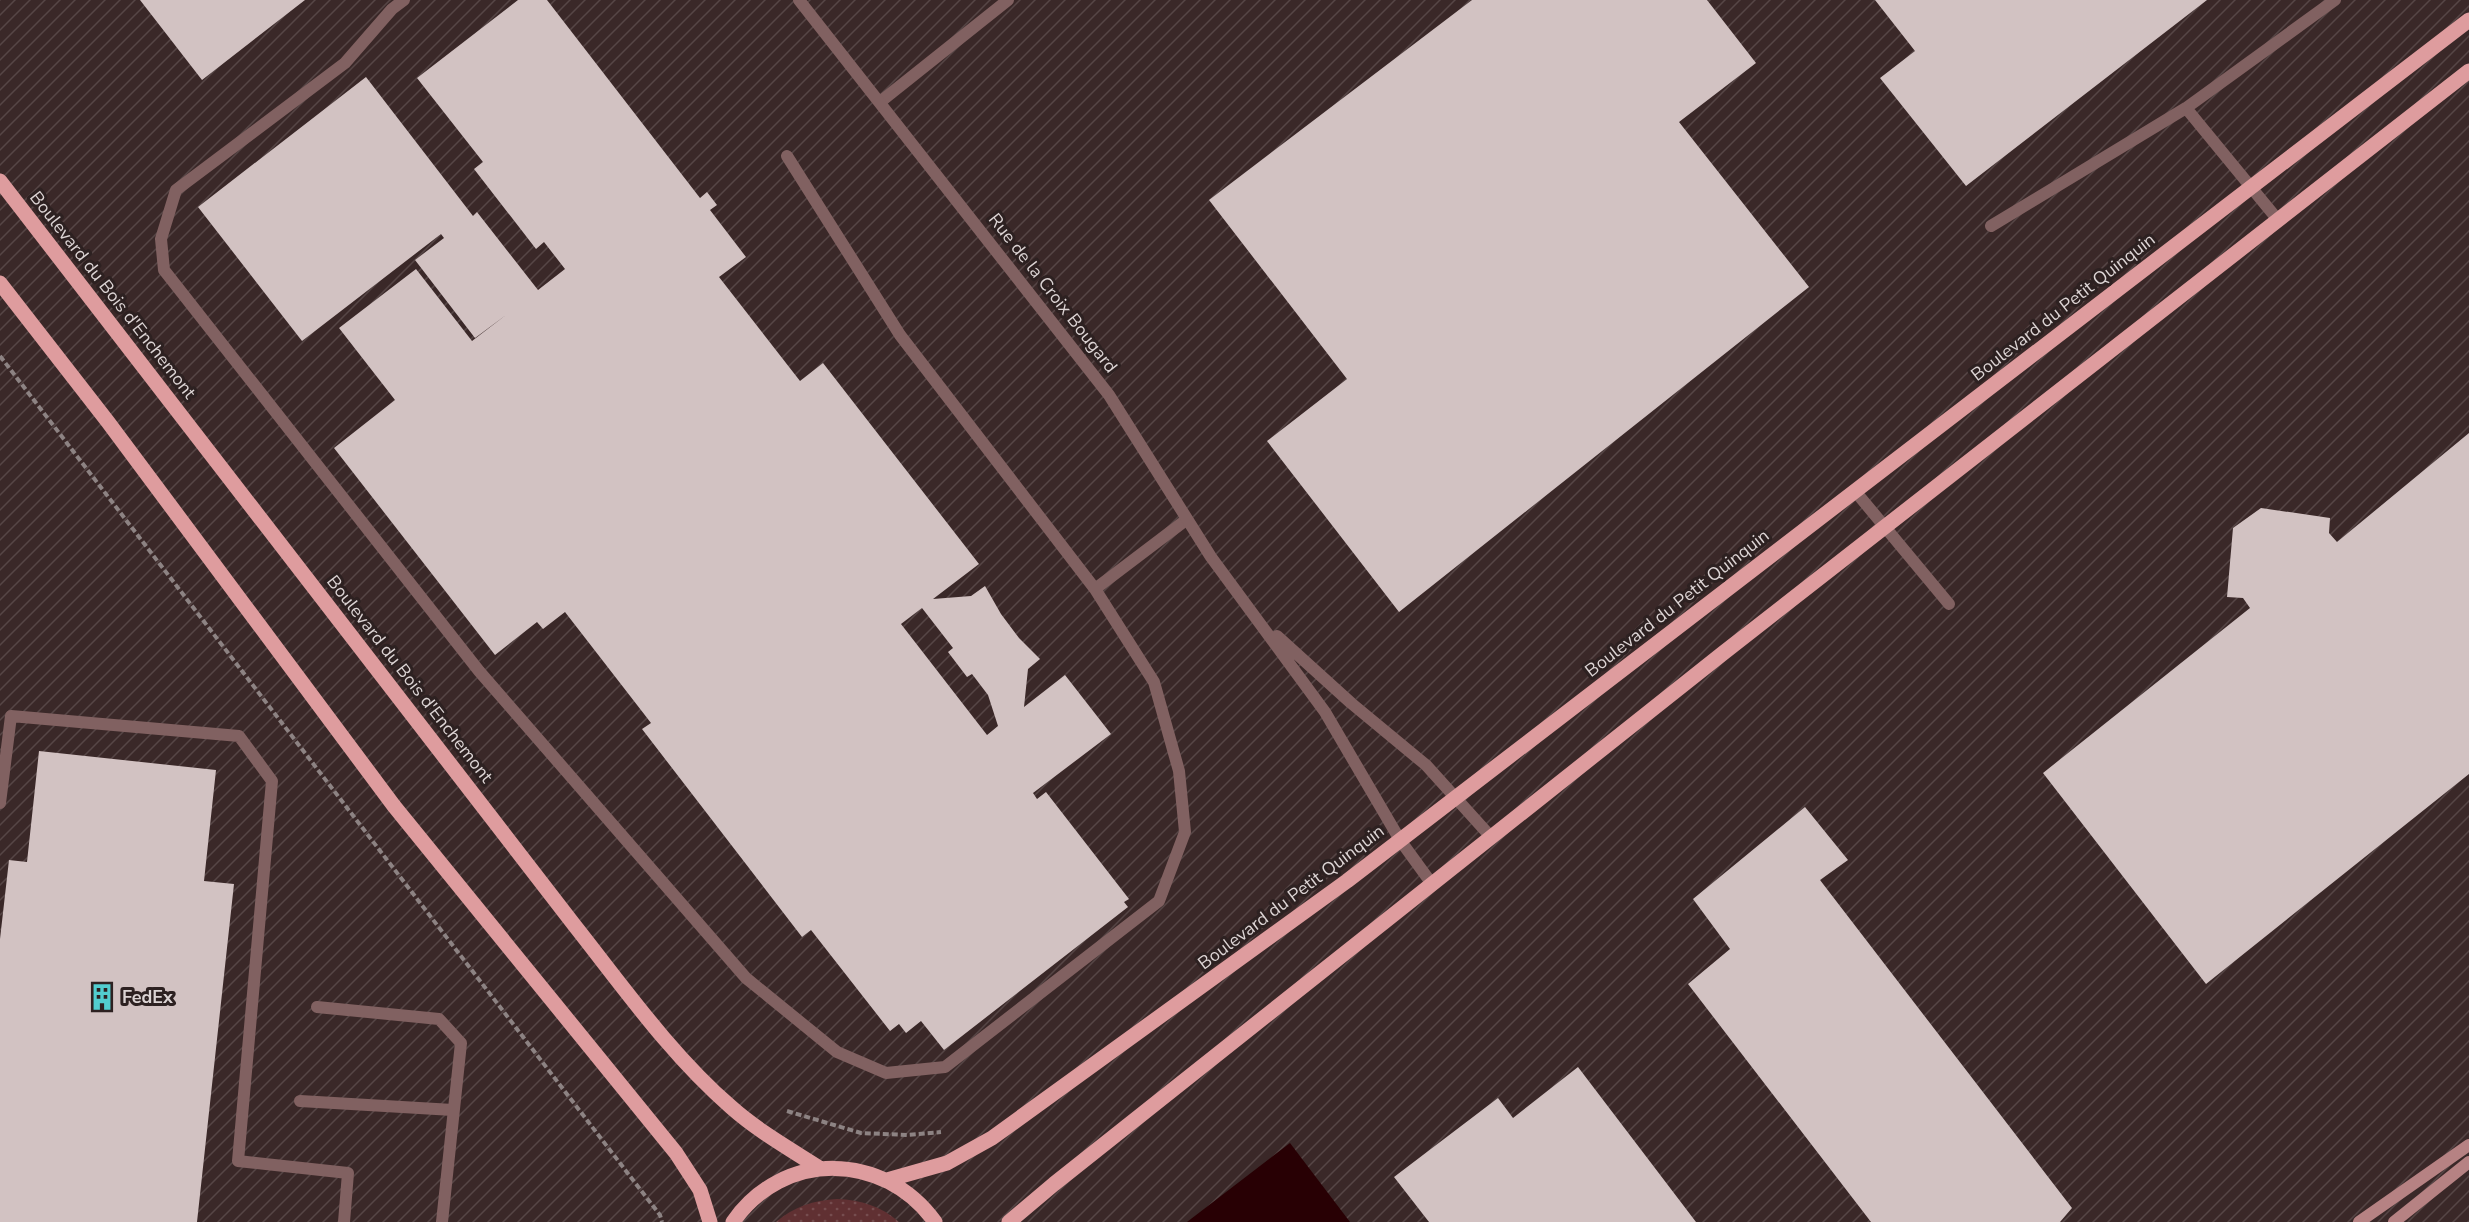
<svg xmlns="http://www.w3.org/2000/svg" width="2469" height="1222" font-family="'Nunito Sans',sans-serif">
<style>
.industrial{fill:url(#industrial-furrows)}
.grass{fill:url(#grass-dots)}
.water{fill:#280004}
.building{fill:#d2c2c2;fill-rule:evenodd}
.lines{fill:none;stroke-linecap:round;stroke-linejoin:round}
.path{stroke:#8d8383;stroke-width:4;stroke-dasharray:6 3;stroke-linecap:butt}
.service{stroke:#816161;stroke-width:12}
.minor{stroke:#816161;stroke-width:12}
.secondary{stroke:#b68283;stroke-width:12}
.primary{stroke:#de9c9e;stroke-width:15}
.labels{text-anchor:middle;dominant-baseline:central;stroke-width:6;stroke-linejoin:round;paint-order:stroke}
.street-label{font-size:18px;fill:#dcd4d4;stroke:#2d2121}
.poi-label{font-size:18px;font-weight:bold;fill:#dcd4d4;stroke:#2d2121;text-anchor:start}
</style>
<defs>
<pattern id="industrial-furrows" width="10" height="10" patternUnits="userSpaceOnUse" patternTransform="scale(1.5)"><rect width="10" height="10" fill="#3a2828"/><path d="M-1 1l2-2M0 10L10 0M9 11l2-2" fill="none" stroke="#564646"/></pattern>
<pattern id="grass-dots" width="8" height="8" patternUnits="userSpaceOnUse" patternTransform="scale(1.5)"><rect width="8" height="8" fill="#603032"/><path d="M2 2h.1M6 6h.1" fill="none" stroke="#764d4f" stroke-width="1.8" stroke-linecap="round"/></pattern>
</defs>
<rect width="100%" height="100%" fill="#2d2121"/>
<!-- industrial -->
<path class="industrial" d="M 0,0 L 2469,0 L 2469,1222 L 0,1222 Z"/>
<!-- grass -->
<path class="grass" d="M 837,1199 C 861,1200 881,1206 899,1222 L 776,1222 C 793,1207 814,1200 837,1199 Z"/>
<!-- water -->
<path class="water" d="M 1290,1143 L 1350,1222 L 1187,1222 Z"/>
<!-- building -->
<path class="building" d="M 140,0 L 305,0 L 202,80 Z
M 518,0 L 547,0 L 700,198 L 707,192 L 717,205 L 710,210 L 746,257 L 719,277 L 800,381 L 823,363 L 979,564 L 933,599 L 971,596 L 985,586 L 1001,614 L 1019,638 L 1040,659 L 1028,669 L 1024,707 L 1065,675 L 1111,734 L 1033,793 L 1037,799 L 1046,792 L 1129,899 L 1124,902 L 1128,907 L 944,1050 L 921,1021 L 906,1033 L 899,1024 L 890,1031 L 811,930 L 802,937 L 642,729 L 651,723 L 565,612 L 543,629 L 537,622 L 495,655 L 334,448 L 395,400 L 339,328 L 416,269 L 472,341 L 506,315 L 475,338 L 415,260 L 444,238 L 441,234 L 302,341 L 198,207 L 366,77 L 473,216 L 477,212 L 538,290 L 565,269 L 544,242 L 536,249 L 474,169 L 483,162 L 417,78 ZM 922,608 L 953,648 L 948,652 L 967,677 L 972,674 L 988,695 L 998,726 L 987,735 L 901,624 Z
M 1472,0 L 1707,0 L 1756,63 L 1679,122 L 1809,287 L 1399,612 L 1267,441 L 1347,379 L 1209,200 Z
M 1875,0 L 2207,0 L 1966,186 L 1880,78 L 1915,51 Z
M 2469,433 L 2469,774 L 2206,984 L 2043,773 L 2250,608 L 2243,598 L 2227,597 L 2233,528 L 2261,508 L 2330,518 L 2329,533 L 2337,542 Z
M 39,751 L 216,770 L 204,881 L 234,884 L 197,1222 L 0,1222 L 0,939 L 9,860 L 27,862 Z
M 1805,807 L 1848,860 L 1820,880 L 2072,1208 L 2060,1222 L 1871,1222 L 1688,984 L 1730,949 L 1693,899 Z
M 1578,1067 L 1696,1222 L 1429,1222 L 1394,1177 L 1498,1098 L 1513,1118 Z"/>
<g class="lines">
<!-- path -->
<path class="path" d="M 0,356 L 636,1184 L 660,1215 L 662,1222
M 787,1111 L 861,1133 L 907,1135 L 941,1132"/>
<!-- service -->
<path class="service" d="M 404,0 L 392,9 L 345,63 L 176,190 L 161,239 L 164,270 L 479,671 L 746,978 L 837,1052 L 886,1073 L 945,1067 L 1159,901 L 1185,832 L 1179,771 L 1154,682 L 1095,589 L 900,335 L 787,156
M 880,102 L 1008,0
M 2186,108 L 2278,220
M 1991,226 L 2186,108 L 2335,0
M 1855,491 L 1949,604
M 1095,589 L 1186,520
M 0,803 L 11,716 L 239,736 L 272,781 L 238,1161 L 348,1173 L 344,1222
M 317,1007 L 439,1019 L 461,1043 L 442,1222
M 300,1101 L 453,1110"/>
<!-- minor -->
<path class="minor" d="M 799,0 L 1109,395 L 1211,557 L 1325,712 L 1400,840 L 1432,884
M 1277,636 L 1351,703 L 1426,765 L 1491,837"/>
<!-- secondary -->
<path class="secondary" d="M 2359,1222 L 2469,1145
M 2394,1222 L 2469,1162"/>
<!-- primary -->
<path class="primary" d="M 0,181 L 575,926 C 624,988 671,1055 731,1107 C 758,1131 790,1149 821,1169
M 0,283 L 108,422 L 394,806 L 676,1153 L 700,1190 L 710,1222
M 887,1180 L 947,1163 L 992,1138 L 1347,881 L 2469,20
M 733,1222 C 783,1150 884,1151 935,1222
M 1009,1222 L 1054,1184 L 1722,654 L 2469,71"/>
</g>
<!-- icons -->
<defs>
<symbol id="building-bare" viewBox="-9 -9 18 18"><path d="M-4-6H4V6H1V3H-1V6H-4ZM-2.5-4.3h1.7v1.8h-1.7ZM.8-4.3h1.7v1.8H.8ZM-2.5-1h1.7V.8h-1.7ZM.8-1h1.7V.8H.8Z" fill="#52cdcf" stroke="#2d2121" stroke-width="2.5" paint-order="stroke"/></symbol>
</defs>
<g fill-rule="evenodd">
<use href="#building-bare" x="83" y="978" width="38" height="38"/>
</g>
<g class="labels">
<!-- street labels -->
<g class="street-label">
<text transform="translate(1053 293) rotate(52)">Rue de la Croix Bougard</text>
<text transform="translate(113 295) rotate(52)">Boulevard du Bois d'Enchemont</text>
<text transform="translate(2063 307) rotate(-38)">Boulevard du Petit Quinquin</text>
<text transform="translate(1677 603) rotate(-38)">Boulevard du Petit Quinquin</text>
<text transform="translate(410 679) rotate(52)">Boulevard du Bois d'Enchemont</text>
<text transform="translate(1291 897) rotate(-37)">Boulevard du Petit Quinquin</text>
</g>
<!-- poi labels -->
<g class="poi-label">
<text x="122" y="997">FedEx</text>
</g>
</g>
</svg>
